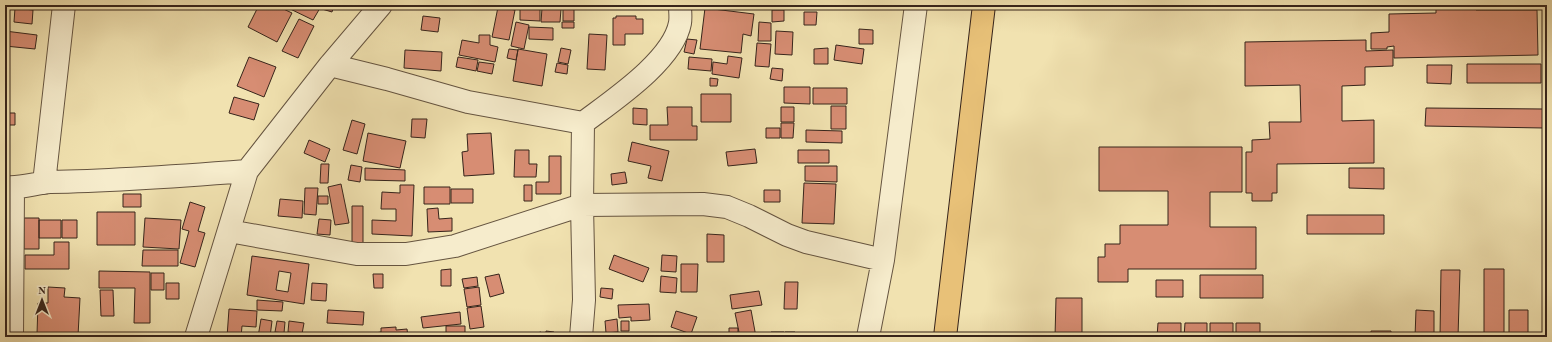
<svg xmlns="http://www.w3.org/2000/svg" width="1552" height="342" font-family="'Old Standard TT',serif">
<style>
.building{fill:#d78d73;stroke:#36241b;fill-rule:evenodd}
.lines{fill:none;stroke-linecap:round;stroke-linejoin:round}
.minor-casing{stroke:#655440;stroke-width:24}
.major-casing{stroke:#36241b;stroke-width:24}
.minor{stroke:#f6eccc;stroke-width:22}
.major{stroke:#e8c178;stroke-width:22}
</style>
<rect width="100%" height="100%" fill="#f1e2b0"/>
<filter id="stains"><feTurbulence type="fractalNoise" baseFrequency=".005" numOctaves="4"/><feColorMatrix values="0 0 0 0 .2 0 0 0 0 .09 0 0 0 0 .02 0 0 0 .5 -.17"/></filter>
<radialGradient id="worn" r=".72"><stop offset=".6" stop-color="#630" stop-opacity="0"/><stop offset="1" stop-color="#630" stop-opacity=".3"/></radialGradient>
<!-- building -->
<path class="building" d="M 259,5 L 275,5 L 292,13 L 277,42 L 248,27 Z
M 282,5 L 314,5 L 320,8 L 313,20 Z
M 323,5 L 334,5 L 332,12 L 322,9 Z
M 1436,5 L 1476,5 L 1476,10 L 1537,10 L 1538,55 L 1394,58 L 1394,46 L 1387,47 L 1387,49 L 1371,49 L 1371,33 L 1389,32 L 1389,14 L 1436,13 Z
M 498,7 L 515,10 L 509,40 L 492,37 Z
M 520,7 L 540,8 L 540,21 L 520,20 Z
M 15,8 L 33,10 L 32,24 L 14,22 Z
M 542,8 L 561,9 L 560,22 L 541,22 Z
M 705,8 L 754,14 L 751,36 L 743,34 L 741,53 L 700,49 Z
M 563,9 L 574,9 L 574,21 L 563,21 Z
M 772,10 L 784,10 L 784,21 L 772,22 Z
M 804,12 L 817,12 L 816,25 L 804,25 Z
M 423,16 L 440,18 L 438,32 L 421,30 Z
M 616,16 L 636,16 L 636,19 L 643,19 L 643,34 L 625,34 L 625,45 L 613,45 L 613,18 L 616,18 Z
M 299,19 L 314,26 L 298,58 L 282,51 Z
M 516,22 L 529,25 L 524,49 L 511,46 Z
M 562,22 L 574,22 L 574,28 L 562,28 Z
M 759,22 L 771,23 L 771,41 L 758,41 Z
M 529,27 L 553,28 L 553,40 L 529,39 Z
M 859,29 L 873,30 L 873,44 L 859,44 Z
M 5,31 L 37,35 L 35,49 L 5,46 Z
M 776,31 L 793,32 L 792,55 L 775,54 Z
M 589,34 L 607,35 L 605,70 L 587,69 Z
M 479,35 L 490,35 L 490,45 L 498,47 L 495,62 L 459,55 L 462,40 L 479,43 Z
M 687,39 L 697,40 L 694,54 L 684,52 Z
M 1366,40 L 1366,51 L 1393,50 L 1393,66 L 1365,67 L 1365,85 L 1342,86 L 1342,121 L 1374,120 L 1374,163 L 1277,164 L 1277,193 L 1272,193 L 1272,201 L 1252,201 L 1252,193 L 1246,193 L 1246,152 L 1252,152 L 1252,140 L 1270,139 L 1269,122 L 1301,122 L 1300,85 L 1245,86 L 1245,42 Z
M 757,43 L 771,44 L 769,67 L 755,66 Z
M 836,45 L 864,49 L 862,64 L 834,60 Z
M 561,48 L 571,50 L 568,64 L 558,62 Z
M 828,48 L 828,64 L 814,64 L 814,49 Z
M 509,49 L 518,50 L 516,60 L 507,58 Z
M 518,49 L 547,54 L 542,86 L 513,81 Z
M 405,50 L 442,52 L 441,71 L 404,68 Z
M 728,56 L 742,58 L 739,78 L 712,74 L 713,62 L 727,64 Z
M 249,57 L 276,67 L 264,97 L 237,86 Z
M 458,57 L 478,60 L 476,71 L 456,67 Z
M 689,57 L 712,59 L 711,71 L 688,69 Z
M 479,62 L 494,64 L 492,74 L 477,71 Z
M 557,63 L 568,65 L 567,74 L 555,72 Z
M 1467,64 L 1541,64 L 1541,83 L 1467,83 Z
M 1427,65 L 1452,65 L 1451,84 L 1427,83 Z
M 772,68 L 783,69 L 782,81 L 770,79 Z
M 710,78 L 718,79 L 717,86 L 710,86 Z
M 784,87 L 810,87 L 810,104 L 784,103 Z
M 813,88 L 847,88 L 847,104 L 813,104 Z
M 701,94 L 731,94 L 731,122 L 701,122 Z
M 234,97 L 259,104 L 254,120 L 229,113 Z
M 831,106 L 846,106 L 846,129 L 831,129 Z
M 667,107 L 692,107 L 692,126 L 697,126 L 697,140 L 650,140 L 650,125 L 668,125 Z
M 781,107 L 794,107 L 794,122 L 781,122 Z
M 633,108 L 647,109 L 647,125 L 633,124 Z
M 1426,108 L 1544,109 L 1544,128 L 1425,126 Z
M 5,113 L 15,113 L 15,125 L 5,125 Z
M 412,119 L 427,119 L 425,138 L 411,137 Z
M 352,120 L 365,124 L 357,154 L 343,150 Z
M 781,123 L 794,123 L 793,138 L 781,138 Z
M 766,128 L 780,128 L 780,138 L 766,138 Z
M 806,130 L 842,131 L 842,143 L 806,142 Z
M 368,133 L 406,141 L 400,168 L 363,161 Z
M 491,133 L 494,174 L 464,176 L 462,152 L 468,151 L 467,134 Z
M 309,140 L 330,149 L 325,162 L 304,153 Z
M 632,142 L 669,151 L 662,181 L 648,178 L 651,166 L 628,161 Z
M 1099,147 L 1242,147 L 1242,192 L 1210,192 L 1210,227 L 1256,227 L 1256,269 L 1128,269 L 1128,282 L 1098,282 L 1098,257 L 1105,257 L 1105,244 L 1120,244 L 1120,225 L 1168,225 L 1168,191 L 1099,191 Z
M 755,149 L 757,163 L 728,166 L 726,152 Z
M 515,150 L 529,150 L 529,164 L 537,164 L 536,177 L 514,177 Z
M 798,150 L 829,150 L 829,163 L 798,163 Z
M 549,156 L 561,156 L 561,194 L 536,194 L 536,182 L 549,182 Z
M 321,164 L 329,164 L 328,183 L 320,183 Z
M 351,165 L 362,167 L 360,182 L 348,180 Z
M 805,166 L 837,166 L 837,182 L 805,181 Z
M 365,168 L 405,170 L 405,181 L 365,180 Z
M 1349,168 L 1384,168 L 1384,189 L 1349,188 Z
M 625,172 L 627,183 L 612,185 L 611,174 Z
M 804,183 L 836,184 L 834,224 L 802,223 Z
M 341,184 L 349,223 L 335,225 L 328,187 Z
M 400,185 L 414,185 L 412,236 L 372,234 L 372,220 L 396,221 L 396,209 L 381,209 L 382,192 L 400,193 Z
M 524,185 L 532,185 L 532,201 L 524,201 Z
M 424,187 L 450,187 L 450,204 L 424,204 Z
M 305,188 L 318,188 L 316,215 L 304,214 Z
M 451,189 L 473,189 L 473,203 L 451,203 Z
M 764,190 L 780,190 L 780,202 L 764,202 Z
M 123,194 L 141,194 L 141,207 L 123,207 Z
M 318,196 L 328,196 L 328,204 L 318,204 Z
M 280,199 L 303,201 L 302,218 L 278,216 Z
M 190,202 L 205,207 L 198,231 L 205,233 L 195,267 L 180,263 L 189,231 L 182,229 Z
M 352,206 L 363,206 L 363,243 L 352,243 Z
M 438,208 L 439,219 L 452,218 L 452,231 L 428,232 L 427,209 Z
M 97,212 L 135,212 L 135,245 L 97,245 Z
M 1307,215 L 1384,215 L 1384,234 L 1307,234 Z
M 24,218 L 39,218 L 39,249 L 24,249 Z
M 145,218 L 181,220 L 179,249 L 143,247 Z
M 319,219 L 331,220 L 330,235 L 317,234 Z
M 39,220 L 61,220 L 61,238 L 39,238 Z
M 62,220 L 77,220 L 77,238 L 62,238 Z
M 707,234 L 724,235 L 724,262 L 707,262 Z
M 54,242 L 69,242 L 69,269 L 25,269 L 25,255 L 54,255 Z
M 143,250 L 178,250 L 178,266 L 142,266 Z
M 614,255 L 649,268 L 643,282 L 609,269 Z
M 662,255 L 677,256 L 676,272 L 661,271 Z
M 252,256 L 309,264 L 304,304 L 247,295 ZM 279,271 L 291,273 L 288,292 L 276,290 Z
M 681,264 L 698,264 L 697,292 L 681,292 Z
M 451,269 L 451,286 L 441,286 L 441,270 Z
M 1484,269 L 1504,269 L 1504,337 L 1484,337 Z
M 1441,270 L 1460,270 L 1458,337 L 1440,337 Z
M 99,271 L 150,272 L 150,323 L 134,323 L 135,288 L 99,288 Z
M 151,273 L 164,273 L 164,290 L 151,290 Z
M 373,274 L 383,274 L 383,288 L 374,288 Z
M 499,274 L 504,293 L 490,297 L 485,277 Z
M 1200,275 L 1263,275 L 1263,298 L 1200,298 Z
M 661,276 L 677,278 L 676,293 L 660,292 Z
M 477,277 L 478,286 L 464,288 L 462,279 Z
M 1156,280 L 1183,280 L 1183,297 L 1156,297 Z
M 785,282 L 798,282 L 797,309 L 784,309 Z
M 166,283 L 179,283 L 179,299 L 166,299 Z
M 312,283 L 327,284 L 326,301 L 311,300 Z
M 48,287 L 65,288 L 64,297 L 80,298 L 78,336 L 37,334 L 38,303 L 48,303 Z
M 479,287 L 481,305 L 467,307 L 464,289 Z
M 601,288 L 613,289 L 612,299 L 600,297 Z
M 100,290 L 113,290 L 114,316 L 101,316 Z
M 759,291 L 762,305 L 732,309 L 730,295 Z
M 1056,298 L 1082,298 L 1082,337 L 1055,337 Z
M 257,300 L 283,302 L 282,311 L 257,310 Z
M 649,304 L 650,320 L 631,321 L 631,317 L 619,318 L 618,305 Z
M 481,306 L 484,327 L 470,329 L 467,308 Z
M 229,309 L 257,311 L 256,327 L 242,326 L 241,337 L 227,337 Z
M 328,310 L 364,312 L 363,325 L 327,323 Z
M 751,310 L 756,337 L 740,337 L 735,313 Z
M 1416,310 L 1434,311 L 1434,337 L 1415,337 Z
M 1509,310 L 1528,310 L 1528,337 L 1509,337 Z
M 676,311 L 697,317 L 691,334 L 671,327 Z
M 460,312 L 461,324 L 423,328 L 421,317 Z
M 261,319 L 272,321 L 270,337 L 258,337 Z
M 617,319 L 618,332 L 606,333 L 605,321 Z
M 277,321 L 285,322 L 284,333 L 275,332 Z
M 289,321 L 304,323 L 302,334 L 288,332 Z
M 621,321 L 629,321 L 629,331 L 621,331 Z
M 1158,323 L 1181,323 L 1181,337 L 1157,337 Z
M 1185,323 L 1207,323 L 1207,337 L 1184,337 Z
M 1210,323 L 1233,323 L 1233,337 L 1210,337 Z
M 1236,323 L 1260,323 L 1260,337 L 1236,337 Z
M 446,326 L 465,326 L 465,335 L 446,335 Z
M 396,327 L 396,330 L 407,329 L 408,337 L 375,337 L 375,333 L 381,332 L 381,328 Z
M 729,328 L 738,328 L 738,337 L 729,337 Z
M 546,331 L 554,332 L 553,337 L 546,337 Z
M 1371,331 L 1391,331 L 1391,337 L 1371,337 Z
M 541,332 L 543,337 L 520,337 Z
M 771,332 L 784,332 L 784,337 L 771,337 Z
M 785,332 L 795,332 L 795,337 L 785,337 Z"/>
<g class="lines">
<defs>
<path id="minor" d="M 330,65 L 387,79 L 468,102 L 583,123 C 612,101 673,61 680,23 C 681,18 680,11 680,5
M 44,183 L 64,5
M 5,187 C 20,189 35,183 50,182 C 116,181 182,176 247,171
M 229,231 L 357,254 L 406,254 L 455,246 L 582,205 L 703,204 L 727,207 L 749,216 L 787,235 L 806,242 L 883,260
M 12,337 L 13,188
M 196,337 L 247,171 L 330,65 L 381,5
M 581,337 L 584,300 L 582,205 L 583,123
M 868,337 L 883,260 L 916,5"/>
<path id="major" d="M 945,337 L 984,5"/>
</defs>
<!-- minor casing -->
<use href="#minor" class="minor-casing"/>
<!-- major casing -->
<use href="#major" class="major-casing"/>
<!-- minor -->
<use href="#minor" class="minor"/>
<!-- major -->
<use href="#major" class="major"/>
</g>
<!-- margin -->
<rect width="1552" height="342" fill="none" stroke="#f1e2b0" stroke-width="20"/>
<rect x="6" y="6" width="1540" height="330" fill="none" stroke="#36241b" stroke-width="2"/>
<rect x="10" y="10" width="1532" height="322" fill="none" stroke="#36241b"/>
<!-- north arrow -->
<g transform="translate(42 300)" stroke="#f6eccc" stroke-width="3" paint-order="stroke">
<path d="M0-3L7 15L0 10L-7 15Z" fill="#36241b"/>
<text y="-6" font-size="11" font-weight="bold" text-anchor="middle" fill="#36241b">N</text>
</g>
<rect width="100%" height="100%" filter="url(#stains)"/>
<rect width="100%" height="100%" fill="url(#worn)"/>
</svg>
